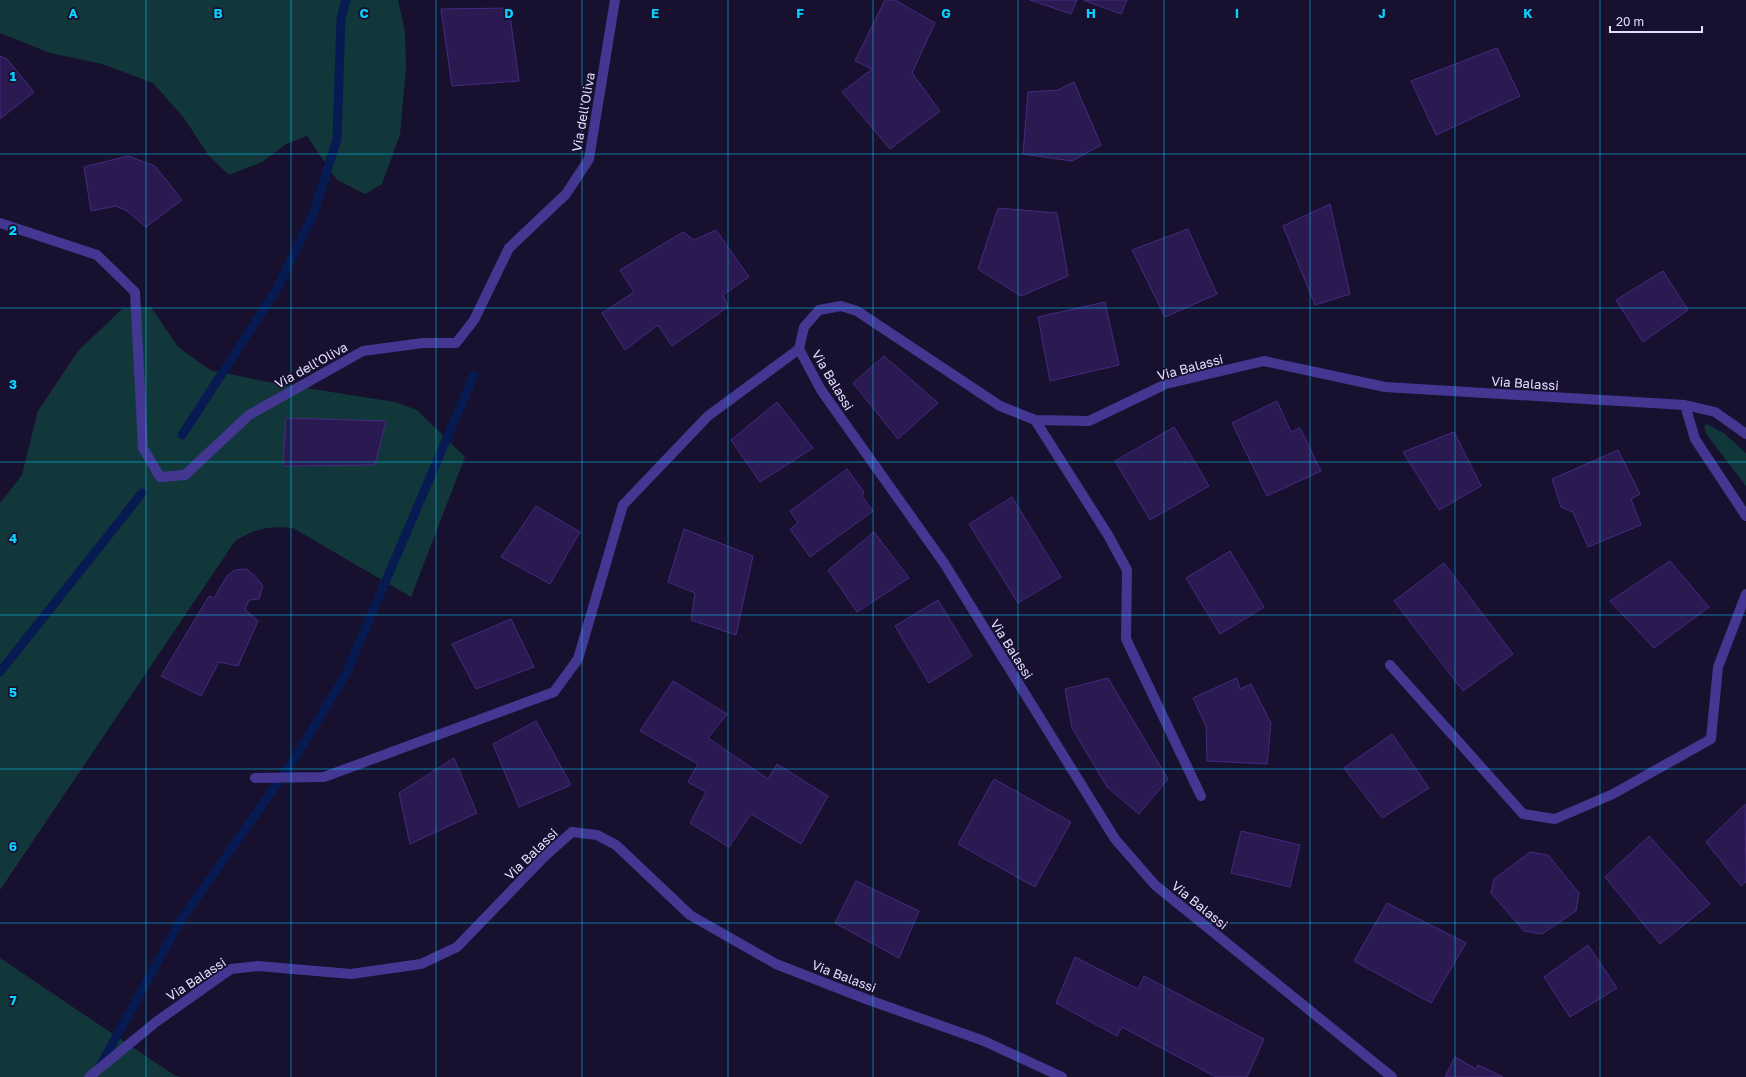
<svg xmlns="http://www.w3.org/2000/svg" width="1746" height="1077" font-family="'Golos Text',sans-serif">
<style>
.green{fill:#12373a}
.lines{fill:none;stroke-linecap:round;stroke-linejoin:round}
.stream{stroke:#071b52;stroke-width:9}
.building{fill:#2b1a52;stroke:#442a80}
.minor{stroke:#443792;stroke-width:10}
.grid{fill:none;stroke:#0acfff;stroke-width:1;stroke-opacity:0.55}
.labels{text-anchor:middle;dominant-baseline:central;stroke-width:3.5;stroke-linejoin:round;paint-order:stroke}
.street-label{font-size:13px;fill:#e5deff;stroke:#18102f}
.grid-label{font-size:13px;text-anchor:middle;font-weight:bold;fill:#0acfff;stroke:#18102f;stroke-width:3.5;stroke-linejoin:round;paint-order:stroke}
</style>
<rect width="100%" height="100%" fill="#18102f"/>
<!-- green -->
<path class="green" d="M 0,0 L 398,0 L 405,32 L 406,68 L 400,135 L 382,184 L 365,194 L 337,180 L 307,136 L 286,144 L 262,162 L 229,175 L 209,156 L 184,118 L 153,83 L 102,64 L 50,53 L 0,33 Z
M 151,307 L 178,347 L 210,370 L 268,382 L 395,402 L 417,410 L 465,457 L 411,597 L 293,528 C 269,526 256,528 235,541 L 0,890 L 0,501 L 1,502 L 22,475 L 38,411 L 78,351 L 122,309 Z
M 1707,424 L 1725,434 L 1746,453 L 1746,486 L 1707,435 L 1704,426 Z
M 0,958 L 174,1075 L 181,1077 L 0,1077 Z"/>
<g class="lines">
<!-- stream -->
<path class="stream" d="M 182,435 L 277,289 L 314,212 L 337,139 L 341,18 L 346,0
M 0,672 L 142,493
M 99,1068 L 179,923 L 293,761 L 346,674 L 474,375"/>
</g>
<!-- building -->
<path class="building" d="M 885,0 L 895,0 L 935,23 L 912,73 L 940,111 L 890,149 L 842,92 L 872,69 L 855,61 Z
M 1030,0 L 1077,0 L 1071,14 Z
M 1083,0 L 1127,0 L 1121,14 Z
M 509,8 L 519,81 L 452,86 L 441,9 Z
M 1497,48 L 1520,96 L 1436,135 L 1411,81 Z
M 0,56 L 7,59 L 34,92 L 0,119 Z
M 1074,82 L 1101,145 L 1072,161 L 1023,154 L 1028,92 L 1058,90 Z
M 128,156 L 155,166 L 182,200 L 146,227 L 127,211 L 116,206 L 91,211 L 84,167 Z
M 1330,204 L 1350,294 L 1315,305 L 1283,226 Z
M 998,208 L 1057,213 L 1068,276 L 1021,296 L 978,269 Z
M 1188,229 L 1217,294 L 1165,317 L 1132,250 Z
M 716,230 L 749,277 L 723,295 L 728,307 L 672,346 L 658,325 L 625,350 L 602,313 L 634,292 L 620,270 L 683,232 L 694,240 Z
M 1663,271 L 1688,310 L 1643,342 L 1616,300 Z
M 1105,302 L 1119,365 L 1050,381 L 1038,317 Z
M 884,356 L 938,403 L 898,439 L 853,383 Z
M 1277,401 L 1291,432 L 1300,428 L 1321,471 L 1267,496 L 1232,423 Z
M 777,402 L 813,448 L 760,482 L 731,440 Z
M 286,418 L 386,421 L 375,465 L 283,466 Z
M 1174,427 L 1209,486 L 1150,520 L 1115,461 Z
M 1454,432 L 1481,486 L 1439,510 L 1403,452 Z
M 1618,450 L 1640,494 L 1631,499 L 1641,525 L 1588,547 L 1573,512 L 1561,507 L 1552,479 Z
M 847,469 L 864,492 L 862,496 L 873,511 L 810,557 L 790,529 L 798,523 L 790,511 Z
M 1012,497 L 1061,577 L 1018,603 L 969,524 Z
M 536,506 L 580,532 L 550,584 L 501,557 Z
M 684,529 L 753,556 L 736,635 L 691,620 L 695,593 L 668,582 Z
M 874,532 L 909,578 L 857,612 L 828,570 Z
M 1230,551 L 1264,607 L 1220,634 L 1186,578 Z
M 1670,561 L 1709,607 L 1654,648 L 1610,601 Z
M 1444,563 L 1513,654 L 1463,691 L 1394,601 Z
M 246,569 L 254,575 L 263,586 L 259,599 L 249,600 L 245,609 L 258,621 L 238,666 L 219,662 L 201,696 L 161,676 L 209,596 L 214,598 L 227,576 L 234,570 Z
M 938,600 L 972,656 L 929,683 L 895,626 Z
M 511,619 L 534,667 L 476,689 L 452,644 Z
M 1108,678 L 1168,779 L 1139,814 L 1107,787 L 1072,728 L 1065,689 Z
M 1237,678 L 1240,689 L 1251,684 L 1271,723 L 1267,764 L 1207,761 L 1206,726 L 1193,698 Z
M 673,681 L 727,714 L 708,738 L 768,779 L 777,764 L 828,796 L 801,844 L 751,814 L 729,847 L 690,823 L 706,792 L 688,782 L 698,764 L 640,731 Z
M 536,721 L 571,785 L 519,807 L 493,744 Z
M 1392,734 L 1429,788 L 1382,818 L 1344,768 Z
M 454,758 L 477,813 L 410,844 L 399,793 Z
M 994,779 L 1071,822 L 1035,887 L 958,844 Z
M 1745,804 L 1746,882 L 1741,886 L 1706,842 Z
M 1241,831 L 1300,845 L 1290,887 L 1231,873 Z
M 1649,836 L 1710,904 L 1660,944 L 1605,877 Z
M 1530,852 L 1548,855 L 1579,893 L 1576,911 L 1542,934 L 1524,931 L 1491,893 L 1494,879 Z
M 856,881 L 919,911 L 899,958 L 835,923 Z
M 1387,903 L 1466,943 L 1431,1003 L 1354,961 Z
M 1588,945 L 1617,988 L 1570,1017 L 1544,977 Z
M 1075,957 L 1138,989 L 1144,976 L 1264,1039 L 1247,1077 L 1216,1077 L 1122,1027 L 1117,1036 L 1056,1003 Z
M 1455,1057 L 1476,1069 L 1478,1065 L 1503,1077 L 1445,1077 Z"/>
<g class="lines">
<!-- minor -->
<path class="minor" d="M 0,223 L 97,255 L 135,292 L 143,448 L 160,477 L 185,475 L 249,415 L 363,351 L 423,343 L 456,343 L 474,320 L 509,248 L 566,194 L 589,159 L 615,0
M 1685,405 L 1695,439 L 1746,516
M 1035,420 L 1108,535 L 1127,570 L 1126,639 L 1201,796
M 1390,665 L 1523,814 L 1555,819 L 1613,794 L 1711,739 L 1718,667 L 1746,594
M 255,778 L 324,777 L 554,692 L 578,659 L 623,505 L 708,416 L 799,349
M 89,1077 L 156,1022 L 231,969 L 258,966 L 351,974 L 421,964 L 457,947 L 545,856 L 572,832 L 597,835 L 616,845 L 690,915 L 776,964 L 866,999 L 984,1041 L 1062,1077
M 1392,1077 L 1155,885 L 1115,839 L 944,563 L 821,390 L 799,349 L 804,327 L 819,310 L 841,306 L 857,311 L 1000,406 L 1035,420 L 1089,421 L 1166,384 L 1264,361 L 1385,387 L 1685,405 L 1715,412 L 1746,434"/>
</g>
<!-- grid -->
<path class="grid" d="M 146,0 L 146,1077M 291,0 L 291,1077M 436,0 L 436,1077M 582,0 L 582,1077M 728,0 L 728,1077M 873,0 L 873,1077M 1018,0 L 1018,1077M 1164,0 L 1164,1077M 1310,0 L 1310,1077M 1455,0 L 1455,1077M 1600,0 L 1600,1077M 0,154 L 1746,154M 0,308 L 1746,308M 0,462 L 1746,462M 0,615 L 1746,615M 0,769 L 1746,769M 0,923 L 1746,923"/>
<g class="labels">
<!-- street labels -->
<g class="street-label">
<text transform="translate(583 112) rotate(-80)">Via dell'Oliva</text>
<text transform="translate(311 365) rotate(-29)">Via dell'Oliva</text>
<text transform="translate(1190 367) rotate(-15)">Via Balassi</text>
<text transform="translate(833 380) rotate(59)">Via Balassi</text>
<text transform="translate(1525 383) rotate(4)">Via Balassi</text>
<text transform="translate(1012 649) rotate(58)">Via Balassi</text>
<text transform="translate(531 854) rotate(-44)">Via Balassi</text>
<text transform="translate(1200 905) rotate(39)">Via Balassi</text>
<text transform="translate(844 976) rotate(21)">Via Balassi</text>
<text transform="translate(196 979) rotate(-33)">Via Balassi</text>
</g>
</g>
<g class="grid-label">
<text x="73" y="18">A</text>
<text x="218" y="18">B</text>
<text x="364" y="18">C</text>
<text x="509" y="18">D</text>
<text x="655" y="18">E</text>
<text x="800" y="18">F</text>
<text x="946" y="18">G</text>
<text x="1091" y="18">H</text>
<text x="1237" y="18">I</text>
<text x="1382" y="18">J</text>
<text x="1528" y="18">K</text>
<text x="13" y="81">1</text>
<text x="13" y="235">2</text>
<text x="13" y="389">3</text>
<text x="13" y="543">4</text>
<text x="13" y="697">5</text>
<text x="13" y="851">6</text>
<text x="13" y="1005">7</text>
</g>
<!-- scale -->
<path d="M1610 26v6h92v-6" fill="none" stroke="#e5deff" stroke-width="2"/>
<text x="1616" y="26" font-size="12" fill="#e5deff" stroke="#18102f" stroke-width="3" paint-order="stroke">20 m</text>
</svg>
